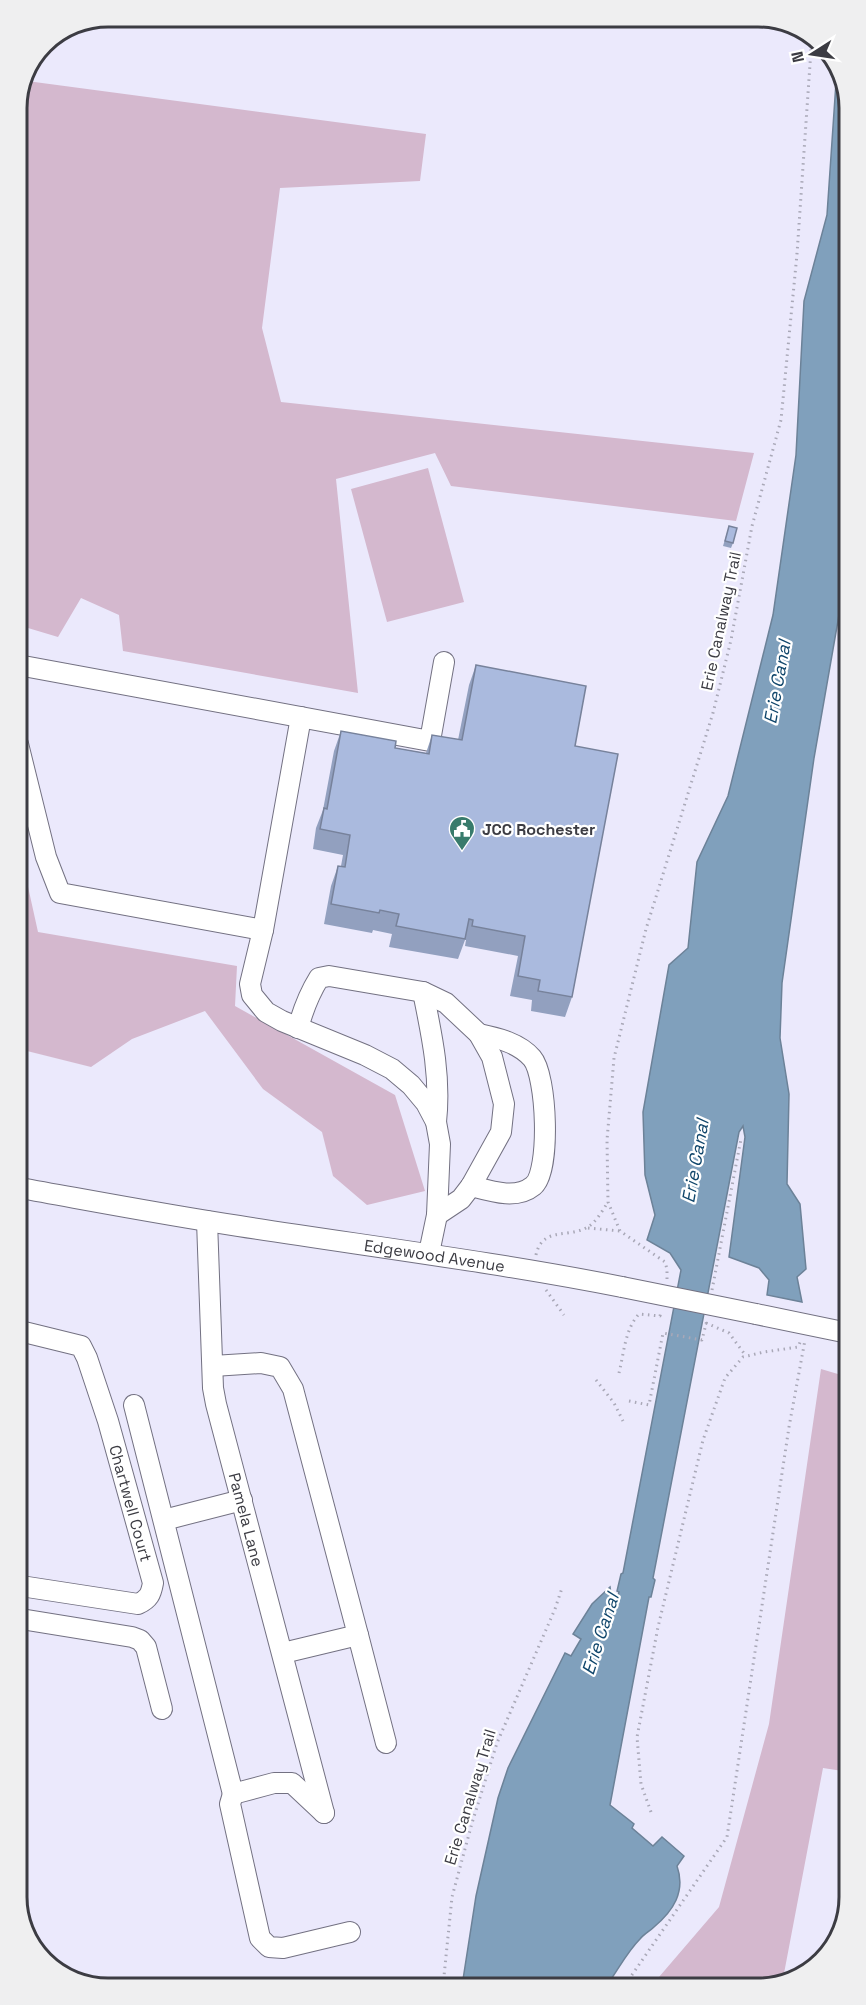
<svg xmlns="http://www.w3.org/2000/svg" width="866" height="2005" font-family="'Space Grotesk',sans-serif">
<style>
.green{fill:#d4b8ce}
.water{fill:#80a0bc;stroke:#6c8298;stroke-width:1.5}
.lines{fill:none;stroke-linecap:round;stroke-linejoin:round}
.minor-casing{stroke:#737182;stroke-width:22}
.path{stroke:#a9a8b7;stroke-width:3;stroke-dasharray:1.5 4.5;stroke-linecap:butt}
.minor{stroke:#fff;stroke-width:20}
.minor-bridge-casing{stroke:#737182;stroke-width:22;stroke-linecap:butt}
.minor-bridge{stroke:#fff;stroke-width:20}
.wall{fill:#92a0bf}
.building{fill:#aabade;stroke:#77829b;stroke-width:1.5}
.labels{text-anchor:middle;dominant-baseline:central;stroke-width:4.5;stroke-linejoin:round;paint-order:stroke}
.street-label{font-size:16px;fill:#3c3c43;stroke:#fff}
.poi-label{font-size:16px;font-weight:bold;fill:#3c3c43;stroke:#fff;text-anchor:start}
.water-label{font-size:18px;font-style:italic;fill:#10466b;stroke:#fff}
.rim{fill:none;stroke:#3c3c43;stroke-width:3}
</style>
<rect width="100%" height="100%" fill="#ebe9fc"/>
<!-- green -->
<path class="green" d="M 27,81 L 426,134 L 420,181 L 280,188 L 262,328 L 281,402 L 754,453 L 736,521 L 451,486 L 435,453 L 336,479 L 358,693 L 123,651 L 119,615 L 81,598 L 58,637 L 18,625 L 17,103 Z
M 428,468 L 464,602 L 387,622 L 351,489 Z
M 19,846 L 38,932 L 237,966 L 235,1006 L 395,1095 L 425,1191 L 367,1205 L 333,1176 L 322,1132 L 263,1089 L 205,1011 L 132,1039 L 91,1067 L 19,1049 Z
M 821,1369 L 848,1377 L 849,1772 L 823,1768 L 782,1984 L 653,1984 L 719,1907 L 769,1724 Z"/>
<!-- water -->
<path class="water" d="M 837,68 L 845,78 L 846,575 L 814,758 L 782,983 L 780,1038 L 789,1094 L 787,1184 L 800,1204 L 806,1269 L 797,1277 L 802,1302 L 767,1295 L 769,1280 L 759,1268 L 729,1257 L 745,1137 L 743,1126 L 739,1132 L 653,1578 L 655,1580 L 651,1597 L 649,1597 L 610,1805 L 634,1824 L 632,1828 L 653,1846 L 662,1837 L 684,1856 L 677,1866 C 686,1892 673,1911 654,1927 C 650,1931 644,1934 640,1939 C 627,1952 618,1970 607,1985 L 462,1986 L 476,1896 L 498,1798 L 508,1768 L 565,1653 L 571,1656 L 581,1639 L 573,1634 L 592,1604 L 610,1587 L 612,1601 L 617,1600 L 619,1592 L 617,1591 L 621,1574 L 623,1573 L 681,1270 L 670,1253 L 647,1240 L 655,1215 L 645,1175 L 643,1112 L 669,965 L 688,948 L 697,862 L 728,796 L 773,615 L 796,455 L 804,301 L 827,215 Z"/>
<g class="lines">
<defs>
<g id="minor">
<path d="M 18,665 L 430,741 L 444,662"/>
<path d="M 301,717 L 263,930 L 250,984 L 252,995 L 266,1012 L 282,1021 L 365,1055 L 392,1069 L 411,1085 L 426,1103 L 436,1122 L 440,1144 L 437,1215 L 429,1253"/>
<path d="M 18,744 L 46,857 L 60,893 L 263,930"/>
<path d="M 423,992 C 432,1036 441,1077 436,1122"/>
<path d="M 298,1028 C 303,1010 309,994 319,978 L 329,976 L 423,992 L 446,1003 L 479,1034 L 492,1057 L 504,1104 L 501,1132 L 471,1186 L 461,1199 L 437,1215"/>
<path d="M 471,1186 C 490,1191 516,1200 533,1186 C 551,1172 547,1075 532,1058 C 519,1043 498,1038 479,1034"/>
<path id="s1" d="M 20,1188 C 93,1201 166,1215 239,1226 C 367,1246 495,1262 622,1287"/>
<path id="s2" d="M 207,1221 L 213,1388 L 216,1404 L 324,1813"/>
<path d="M 756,1314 L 848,1333"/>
<path id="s3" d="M 20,1331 L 81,1346 L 87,1358 L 108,1421 L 153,1583 C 151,1594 149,1599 138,1604 L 21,1586"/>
<path d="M 213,1366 L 261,1363 L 280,1367 L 293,1389 L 358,1635 L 283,1653"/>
<path d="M 134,1405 L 233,1794 L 274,1783 L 292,1783 L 324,1813"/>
<path d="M 164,1520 L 242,1500"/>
<path d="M 21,1619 L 132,1637 L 140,1640 L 146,1647 L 162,1709"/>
<path d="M 358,1635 L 386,1743"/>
<path d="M 233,1794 L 230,1804 L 260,1938 L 269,1947 L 283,1948 L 350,1932"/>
</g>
</defs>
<!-- minor casing -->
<use href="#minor" class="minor-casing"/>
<!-- path -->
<path class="path" d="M 588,1228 L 620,1231
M 536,1255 C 542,1227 566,1238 586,1228 C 596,1223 602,1211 608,1202
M 667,1279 L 667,1269 L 665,1262 L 620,1231 L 608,1202 L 607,1140 L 614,1058 L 646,929 L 713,713 L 731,640 L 752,526 L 781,420 L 797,254 L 812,35
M 546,1290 L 564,1315
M 712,1290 L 741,1139
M 706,1323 L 729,1333 L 746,1356
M 619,1373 C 624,1353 625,1329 639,1314 L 660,1316 L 661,1312
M 596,1380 L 614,1403 L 623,1421
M 629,1401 L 649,1405 L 663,1333 L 702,1340 L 707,1320
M 651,1812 L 641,1784 L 637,1737 L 658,1627 L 703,1440 L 725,1378 L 743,1357 L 764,1352 L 798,1347 L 801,1340
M 625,1985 L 727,1837 L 789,1427 L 805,1340
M 443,1986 L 452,1897 L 472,1823 L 497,1743 L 555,1609 L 562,1588"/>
<!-- minor -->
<use href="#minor" class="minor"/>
<defs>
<path id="minor-bridge" d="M 622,1287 L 756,1314"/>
</defs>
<!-- minor-bridge casing -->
<use href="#minor-bridge" class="minor-bridge-casing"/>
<!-- minor-bridge -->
<use href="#minor-bridge" class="minor-bridge"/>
</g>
<!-- wall -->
<path class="wall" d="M 729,526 L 733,543 L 731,548 L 723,546 Z
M 476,665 L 575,746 L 572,997 L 565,1017 L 531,1011 L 532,1000 L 510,996 L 518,956 L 465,946 L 466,940 L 465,940 L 458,959 L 389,947 L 392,934 L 373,930 L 372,933 L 324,924 L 331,886 L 338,866 L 341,866 L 343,855 L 313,849 L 316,828 L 323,810 L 334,751 L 341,731 L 395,748 L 426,753 L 432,735 L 458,740 L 469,685 Z"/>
<!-- building -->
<path class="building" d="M 729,526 L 737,528 L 733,543 L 725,541 Z
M 476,665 L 586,686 L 575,746 L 618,754 L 572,997 L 538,991 L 540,980 L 518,976 L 525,936 L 472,926 L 473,920 L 469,919 L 465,939 L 396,926 L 399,914 L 380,910 L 379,913 L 331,904 L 338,866 L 345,867 L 350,835 L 320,829 L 324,808 L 327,809 L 341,731 L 396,741 L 395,748 L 429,754 L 432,735 L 462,740 Z"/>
<!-- icons -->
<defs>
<symbol id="civic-pin" viewBox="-11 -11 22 30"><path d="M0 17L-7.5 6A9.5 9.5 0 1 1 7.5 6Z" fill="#387b6c" stroke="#fff"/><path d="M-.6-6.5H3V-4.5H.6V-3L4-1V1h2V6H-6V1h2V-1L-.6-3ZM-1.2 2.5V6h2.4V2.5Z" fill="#fff"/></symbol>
</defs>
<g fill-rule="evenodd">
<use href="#civic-pin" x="447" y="814" width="30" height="40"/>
</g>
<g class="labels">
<!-- street labels -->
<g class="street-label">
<text transform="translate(721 621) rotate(-78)">Erie Canalway Trail</text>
<text stroke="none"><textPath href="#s1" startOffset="420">Edgewood Avenue</textPath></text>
<text stroke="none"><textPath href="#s3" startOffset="228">Chartwell Court</textPath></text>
<text stroke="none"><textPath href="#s2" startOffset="303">Pamela Lane</textPath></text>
<text transform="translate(470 1797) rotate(-73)">Erie Canalway Trail</text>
</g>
<!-- poi labels -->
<g class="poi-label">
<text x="482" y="829">JCC Rochester</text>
</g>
<!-- water labels -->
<g class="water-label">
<text transform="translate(777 682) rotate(-80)">Erie Canal</text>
<text transform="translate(695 1161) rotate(-80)">Erie Canal</text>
<text transform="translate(600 1634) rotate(-72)">Erie Canal</text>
</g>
</g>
<!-- crop -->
<path d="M0 0H866V2005H0ZM108 27H758A81 81 0 0 1 839 108V1897A81 81 0 0 1 758 1978H108A81 81 0 0 1 27 1897V108A81 81 0 0 1 108 27Z" fill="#efeff0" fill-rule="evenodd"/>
<path class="rim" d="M108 27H758A81 81 0 0 1 839 108V1897A81 81 0 0 1 758 1978H108A81 81 0 0 1 27 1897V108A81 81 0 0 1 108 27Z"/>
<!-- north arrow -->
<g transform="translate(812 54) rotate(258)" stroke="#ffffff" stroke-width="4.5" paint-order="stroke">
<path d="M0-4.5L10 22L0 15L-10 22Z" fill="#3c3c43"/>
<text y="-9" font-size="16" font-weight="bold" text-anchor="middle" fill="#3c3c43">N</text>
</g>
</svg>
